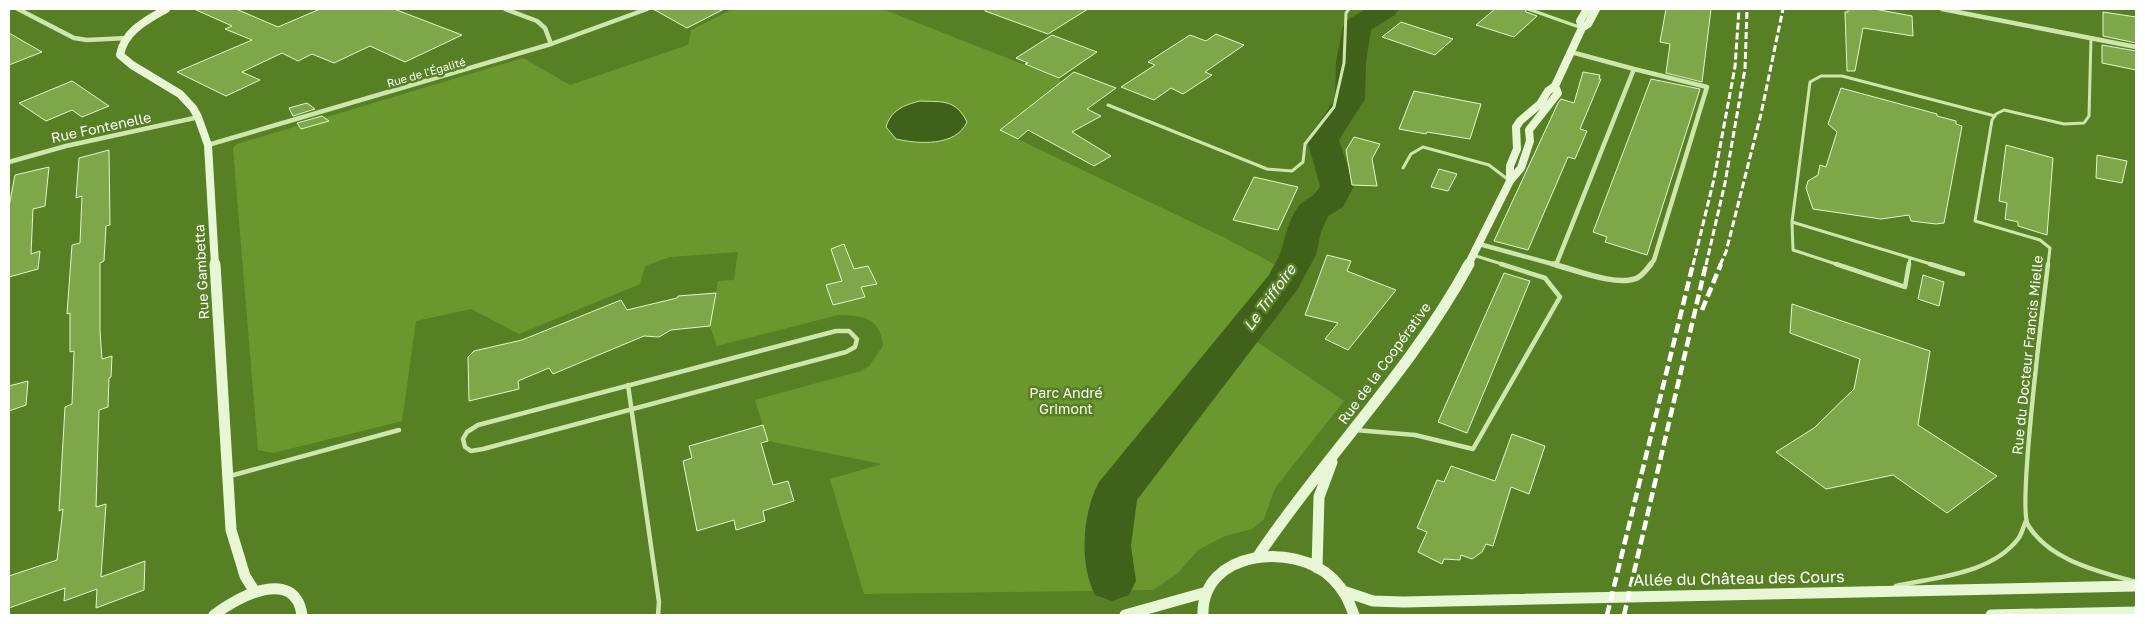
<svg xmlns="http://www.w3.org/2000/svg" width="2145" height="624" font-family="'Golos Text',sans-serif">
<style>
.green{fill:#6a982f}
.water{fill:#406119;stroke:#c9e7a0}
.lines{fill:none;stroke-linecap:round;stroke-linejoin:round}
.river{fill:#406119;fill-rule:evenodd}
.building{fill:#7da749;stroke:#e4f5cf}
.lane-far1{stroke:#cde6ac;stroke-width:3}
.lane{stroke:#cde6ac;stroke-width:4.5}
.street-far1{stroke:#cde6ac;stroke-width:4.5}
.street{stroke:#cde6ac;stroke-width:5.5}
.secondary-far1{stroke:#e7f6d5;stroke-width:8}
.secondary{stroke:#e7f6d5;stroke-width:11}
.rail-far1{stroke:#fff;stroke-width:3;stroke-dasharray:7 3;stroke-linecap:butt}
.rail{stroke:#fff;stroke-width:4.5;stroke-dasharray:10 4.5;stroke-linecap:butt}
.labels{text-anchor:middle;dominant-baseline:central;stroke-width:5;stroke-linejoin:round;paint-order:stroke}
.far-street-label{font-size:11px;fill:#fff;stroke:#578025}
.street-label{font-size:14px;fill:#fff;stroke:#578025}
.park-label{font-size:14px;fill:#fafdf5;stroke:#578025}
.water-label{font-size:15px;font-style:italic;fill:#fbfdf8;stroke:#578025}
.near-street-label{font-size:16px;fill:#fff;stroke:#578025}
</style>
<rect width="100%" height="100%" fill="#578025"/>
<!-- green -->
<path class="green" d="M 738,9 L 882,9 L 1058,78 L 1061,82 L 1001,131 L 1225,238 L 1289,272 L 1244,333 L 1344,401 L 1275,488 L 1264,519 L 1252,529 L 1225,536 L 1198,550 L 1178,573 L 1153,590 L 864,594 L 830,479 L 882,464 L 768,441 L 755,400 L 861,371 L 869,366 L 883,346 C 881,318 863,315 838,315 L 717,346 L 710,326 L 718,281 L 734,280 L 738,252 L 670,257 L 645,266 L 640,284 L 519,334 L 471,309 L 416,321 L 402,421 L 273,453 L 258,450 L 233,148 L 237,144 L 523,58 L 570,85 L 688,45 L 691,30 L 729,11 Z"/>
<!-- water -->
<path class="water" d="M 920,101 C 942,102 956,99 967,122 C 956,147 918,144 896,139 L 886,127 C 891,110 904,105 920,101 Z"/>
<g class="lines">
<!-- river -->
<path class="river" d="M 1366,9 L 1399,9 L 1395,15 L 1371,30 L 1366,62 L 1365,99 L 1339,140 L 1354,186 L 1343,207 L 1328,216 L 1321,232 L 1316,255 L 1297,290 L 1137,500 L 1131,546 L 1136,581 L 1129,595 L 1112,601 L 1095,595 C 1079,563 1082,514 1099,482 L 1269,275 C 1272,268 1277,261 1280,254 C 1285,239 1287,224 1296,210 C 1302,199 1315,198 1320,186 L 1307,140 L 1335,99 L 1336,62 L 1343,26 L 1347,20 Z"/>
</g>
<!-- building -->
<path class="building" d="M 194,9 L 236,9 L 278,27 L 320,9 L 394,9 L 462,35 L 405,62 L 370,46 L 334,63 L 312,54 L 298,61 L 282,53 L 242,72 L 260,80 L 226,96 L 177,72 L 252,40 L 225,29 L 232,26 Z
M 653,9 L 724,9 L 687,28 Z
M 985,9 L 1088,9 L 1048,34 L 985,11 Z
M 1495,9 L 1525,9 L 1526,12 L 1537,16 L 1514,37 L 1476,25 Z
M 1666,9 L 1711,9 L 1702,82 L 1666,73 L 1670,44 L 1660,42 Z
M 1848,9 L 1874,9 L 1912,16 L 1913,36 L 1863,28 L 1855,71 L 1847,71 L 1845,12 L 1848,12 Z
M 2103,12 L 2136,17 L 2136,43 L 2103,36 Z
M 1401,22 L 1453,39 L 1435,55 L 1382,37 Z
M 9,33 L 42,52 L 9,65 Z
M 1216,34 L 1244,45 L 1205,72 L 1212,75 L 1183,94 L 1171,88 L 1154,100 L 1121,87 L 1155,65 L 1148,62 L 1190,35 L 1206,41 Z
M 1052,35 L 1097,52 L 1059,78 L 1025,64 L 1028,63 L 1016,58 Z
M 2102,45 L 2136,51 L 2136,70 L 2102,63 Z
M 1074,72 L 1116,88 L 1087,109 L 1101,116 L 1072,132 L 1111,156 L 1094,166 L 1028,130 L 1018,139 L 1000,130 Z
M 1583,72 L 1600,75 L 1599,79 L 1601,79 L 1580,129 L 1587,131 L 1575,159 L 1568,157 L 1528,250 L 1494,241 L 1558,103 L 1561,99 L 1574,103 Z
M 1651,79 L 1700,89 L 1647,255 L 1605,242 L 1607,237 L 1593,232 Z
M 72,81 L 109,106 L 82,117 L 72,110 L 46,121 L 19,103 Z
M 1841,88 L 1937,114 L 1937,116 L 1956,121 L 1956,124 L 1962,126 L 1944,223 L 1936,224 L 1911,221 L 1909,215 L 1881,219 L 1813,209 L 1806,188 L 1808,181 L 1818,175 L 1820,165 L 1826,167 L 1837,132 L 1828,124 Z
M 1414,91 L 1481,104 L 1470,139 L 1427,132 L 1426,134 L 1399,129 Z
M 307,103 L 315,109 L 293,116 L 289,108 Z
M 322,116 L 329,121 L 301,129 L 297,123 Z
M 1354,137 L 1380,144 L 1372,159 L 1377,186 L 1352,185 L 1346,150 Z
M 2006,145 L 2053,158 L 2047,235 L 2018,226 L 2018,222 L 2005,219 L 2007,203 L 1999,201 Z
M 109,150 L 110,225 L 106,226 L 104,261 L 100,263 L 100,331 L 102,359 L 112,356 L 111,377 L 109,378 L 108,407 L 99,410 L 96,507 L 106,504 L 101,577 L 145,561 L 144,590 L 96,608 L 97,589 L 64,601 L 65,588 L 9,608 L 9,576 L 57,560 L 63,509 L 59,511 L 65,407 L 72,404 L 74,351 L 70,352 L 70,313 L 67,314 L 72,245 L 80,243 L 82,196 L 76,198 L 79,158 Z
M 2097,155 L 2127,161 L 2122,183 L 2096,178 Z
M 49,167 L 45,206 L 33,209 L 31,254 L 40,251 L 38,269 L 9,277 L 9,206 L 15,175 Z
M 1439,169 L 1457,174 L 1448,191 L 1431,187 Z
M 1254,177 L 1298,187 L 1278,230 L 1233,220 Z
M 844,244 L 854,269 L 868,266 L 877,284 L 861,287 L 865,297 L 833,305 L 826,285 L 842,281 L 831,249 Z
M 1327,255 L 1351,261 L 1347,271 L 1396,290 L 1348,350 L 1325,339 L 1338,323 L 1305,315 Z
M 1504,273 L 1530,281 L 1467,433 L 1438,422 Z
M 1923,275 L 1944,282 L 1939,306 L 1918,299 Z
M 716,293 L 710,326 L 671,330 L 659,337 L 644,336 L 553,374 L 549,368 L 518,381 L 519,389 L 469,401 L 468,357 L 474,351 L 522,340 L 621,300 L 627,310 L 677,298 L 678,296 Z
M 1792,304 L 1930,351 L 1918,425 L 1997,476 L 1947,513 L 1893,475 L 1826,489 L 1776,452 L 1814,428 L 1854,389 L 1860,359 L 1790,333 Z
M 28,381 L 26,405 L 9,411 L 9,386 Z
M 763,425 L 768,441 L 761,443 L 773,485 L 788,481 L 794,501 L 763,511 L 765,521 L 736,530 L 734,520 L 697,531 L 683,461 L 692,458 L 689,446 Z
M 1512,434 L 1545,446 L 1529,494 L 1511,487 L 1493,546 L 1486,544 L 1482,552 L 1472,559 L 1461,555 L 1460,560 L 1444,559 L 1442,564 L 1418,552 L 1427,532 L 1417,528 L 1437,480 L 1444,482 L 1451,466 L 1495,481 Z"/>
<g class="lines">
<!-- lane-far1 -->
<path class="lane-far1" d="M 1528,9 L 1582,28
M 1108,105 L 1267,169 L 1292,171 L 1303,162 L 1305,144 L 1334,107 L 1344,63 L 1346,13 L 1349,9
M 1403,168 L 1411,154 L 1423,147 L 1489,165 L 1510,181
M 1792,222 L 1810,82 L 1821,76 L 1842,76 L 1995,116
M 1473,255 L 1505,265
M 1839,265 L 1793,250 L 1792,222 L 1934,265
M 1909,265 L 1910,258
M 2048,265 L 2050,248 L 2040,240 L 1975,221 L 1992,120 L 1996,114 L 2004,110 L 2064,124 L 2084,123 L 2089,116 L 2091,38"/>
<!-- lane -->
<path class="lane" d="M 1836,264 L 1905,287 L 1909,264
M 1930,264 L 1963,274
M 2048,264 C 2044,298 2017,508 2028,525 C 2050,561 2098,571 2136,582
M 836,331 L 849,331 L 857,339 L 855,347 L 846,352 L 483,449 L 471,451 L 465,447 L 463,439 L 467,432 L 478,425 Z
M 628,385 L 659,602 L 658,615
M 1355,430 L 1415,435 L 1473,449 L 1560,297 L 1545,278 L 1501,264
M 230,476 L 399,430
M 1896,586 C 1936,577 1991,574 2018,539 C 2022,534 2023,527 2026,521"/>
<!-- street-far1 -->
<path class="street-far1" d="M 18,9 L 74,38 L 87,40 L 127,38
M 505,9 L 537,21 L 545,28 L 551,44
M 1942,9 L 2136,47
M 1634,69 L 1707,87 L 1654,260 L 1650,265
M 208,145 L 551,44 L 647,9
M 9,162 L 66,146 L 199,117
M 1479,244 L 1556,265 L 1634,69 L 1571,52"/>
<!-- street -->
<path class="street" d="M 1553,264 L 1556,264
M 1556,265 C 1576,270 1617,287 1637,278 C 1643,275 1647,269 1651,264"/>
<!-- secondary-far1 -->
<path class="secondary-far1" d="M 166,9 C 147,20 124,31 120,55 L 132,65 L 180,94 L 193,108 L 198,117 L 208,145 L 215,265
M 1582,28 L 1588,24 L 1596,9
M 1510,181 L 1510,166 L 1517,149 L 1516,127 L 1520,121 L 1540,104 L 1548,91 L 1555,86 L 1582,28 L 1580,21 L 1587,9
M 1468,265 L 1510,181 L 1521,168 L 1530,141 L 1529,130 L 1558,93 L 1555,86"/>
<!-- secondary -->
<path class="secondary" d="M 215,264 L 231,530 L 245,576 L 255,592
M 1258,556 C 1325,456 1412,370 1469,264
M 1317,568 L 1319,497 L 1332,462
M 1343,591 L 1373,601 L 1403,602 L 2136,586
M 214,615 C 237,597 295,566 302,615
M 1125,615 L 1207,592
M 1203,615 C 1201,550 1295,541 1333,579 C 1344,590 1349,601 1354,615
M 1991,615 L 2136,612"/>
<!-- rail-far1 -->
<path class="rail-far1" d="M 1693,265 L 1714,179 L 1735,67 L 1739,9
M 1706,265 L 1725,183 L 1745,69 L 1747,9
M 1720,265 L 1726,252 L 1761,114 L 1783,9"/>
<!-- rail -->
<path class="rail" d="M 1702,310 L 1721,264
M 1607,615 L 1693,264
M 1624,615 L 1706,264"/>
</g>
<g class="labels">
<!-- far-street labels -->
<g class="far-street-label">
<text transform="translate(426 72) rotate(-16)">Rue de l'Égalité</text>
</g>
<!-- street labels -->
<g class="street-label">
<text transform="translate(101 127) rotate(-12)">Rue Fontenelle</text>
<text transform="translate(201 272) rotate(-93)">Rue Gambetta</text>
<text transform="translate(2027 355) rotate(-84)">Rue du Docteur Francis Mielle</text>
<text transform="translate(1384 363) rotate(-54)">Rue de la Coopérative</text>
</g>
<!-- park labels -->
<g class="park-label">
<text x="1066" y="392">Parc André<tspan x="1066" dy="16">Grimont</tspan></text>
</g>
<!-- water labels -->
<g class="water-label">
<text transform="translate(1269 297) rotate(-54)">Le Triffoire</text>
</g>
<!-- near-street labels -->
<g class="near-street-label">
<text transform="translate(1739 578) rotate(-1)">Allée du Château des Cours</text>
</g>
</g>
<!-- border -->
<rect width="2145" height="624" fill="none" stroke="#ffffff" stroke-width="20"/>
</svg>
